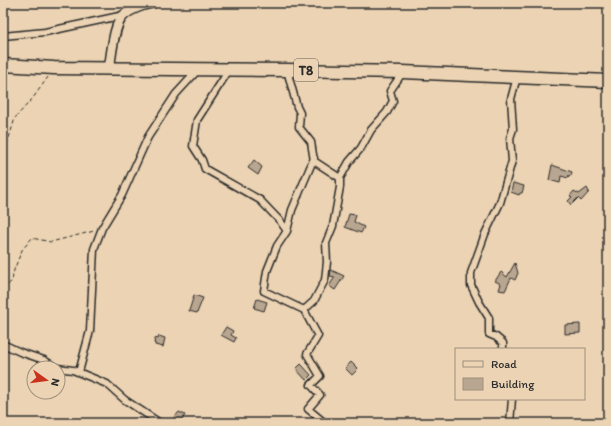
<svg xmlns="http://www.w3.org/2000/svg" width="611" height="426" font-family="Itim,sans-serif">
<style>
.building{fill:#b9a690;stroke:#2b2b2b}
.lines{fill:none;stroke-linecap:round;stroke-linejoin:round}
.street-casing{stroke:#2b2b2b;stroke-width:9}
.secondary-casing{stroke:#2b2b2b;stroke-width:12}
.highway-casing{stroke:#2b2b2b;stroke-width:15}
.path{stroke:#2b2b2b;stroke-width:1;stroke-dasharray:4 3;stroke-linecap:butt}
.street{stroke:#ebd3b3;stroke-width:6}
.secondary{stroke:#ebd3b3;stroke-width:9}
.highway{stroke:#ebd3b3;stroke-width:12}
.labels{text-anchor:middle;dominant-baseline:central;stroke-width:4;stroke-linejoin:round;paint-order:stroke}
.shield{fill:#ebd3b3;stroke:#655d54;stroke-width:1}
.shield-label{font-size:13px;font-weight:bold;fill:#2b2b2b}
</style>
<rect width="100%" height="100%" fill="#ebd3b3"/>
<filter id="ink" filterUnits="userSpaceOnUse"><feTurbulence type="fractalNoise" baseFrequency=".025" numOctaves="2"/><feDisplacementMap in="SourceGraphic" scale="8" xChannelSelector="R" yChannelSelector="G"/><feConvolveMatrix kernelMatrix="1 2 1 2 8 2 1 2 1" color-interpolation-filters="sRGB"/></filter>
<g filter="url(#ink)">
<!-- building -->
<path class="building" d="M 254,160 L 262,167 L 258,175 L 248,168 Z
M 552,165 L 572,172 L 571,176 L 569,175 L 568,178 L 561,176 L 560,183 L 549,180 Z
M 513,183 L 524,186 L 522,193 L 520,193 L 519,195 L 511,192 Z
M 587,188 L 589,192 L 581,201 L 578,198 L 571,205 L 568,201 L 572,197 L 570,196 L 574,191 L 579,194 Z
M 349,214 L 356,215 L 354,222 L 364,227 L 361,233 L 345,227 Z
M 515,263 L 518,273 L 515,280 L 511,278 L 505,291 L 499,290 L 501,284 L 495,281 L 501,272 L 507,277 Z
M 331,270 L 344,276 L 335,290 L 329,286 L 335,277 L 330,276 Z
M 194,295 L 203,298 L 197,313 L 189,311 Z
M 257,299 L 267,302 L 264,311 L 254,308 Z
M 580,324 L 580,333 L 565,334 L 565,325 Z
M 226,327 L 233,331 L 231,335 L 236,338 L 234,342 L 221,335 Z
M 159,336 L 165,338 L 163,347 L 155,345 L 155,343 L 154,343 L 155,338 L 158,339 Z
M 351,362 L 358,369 L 352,375 L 345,368 Z
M 301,364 L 311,375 L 306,380 L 296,369 Z
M 179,412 L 185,415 L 182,420 L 185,423 L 178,423 L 173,419 Z"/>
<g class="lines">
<defs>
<path id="street" d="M 3,36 L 45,32 L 124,15
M 229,70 L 197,120 L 193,146 L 202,160 L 205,169 L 260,200 L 280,221 L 287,231 L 277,246 L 267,271 L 264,291 L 304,310 L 314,301 L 325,280 L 327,262 L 326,243 L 333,226 L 340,187 L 340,178 L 349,162 L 361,148 L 371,130 L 387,112 L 393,101 L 390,91 L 403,72
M 287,70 L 297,107 L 300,113 L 299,127 L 311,142 L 314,161 L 340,178
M 287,231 L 292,210 L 314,158
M 304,310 L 318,336 L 307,354 L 320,376 L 311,385 L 320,395 L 308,409 L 325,423
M 3,344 L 20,352 L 44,360 L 57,368 L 73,370 L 107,384 L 125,400 L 160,423
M 503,349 L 503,343 L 496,337 L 489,334 L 489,318 L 479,302 L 471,285 L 471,273 L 485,234 L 500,203 L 512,161 L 510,138 L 513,129 L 511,99 L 517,77
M 79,372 L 90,331 L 94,249 L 102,228 L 122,195 L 148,137 L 176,94 L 198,70
M 510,423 L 512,399"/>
<path id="secondary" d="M 109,68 C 112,55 113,24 124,15 C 131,9 143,5 152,3"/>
<path id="highway" d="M 3,65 L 54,68 L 287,70 L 403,72 L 608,81"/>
</defs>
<!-- street casing -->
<use href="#street" class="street-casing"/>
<!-- secondary casing -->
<use href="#secondary" class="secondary-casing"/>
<!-- highway casing -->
<use href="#highway" class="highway-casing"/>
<!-- path -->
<path class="path" d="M 3,158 L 15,118 L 33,98 L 48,77
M 3,289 L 12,281 L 14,270 L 22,250 L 32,238 L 51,242 L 94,231"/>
<!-- street -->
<use href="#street" class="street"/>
<!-- secondary -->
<use href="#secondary" class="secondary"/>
<!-- highway -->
<use href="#highway" class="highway"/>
</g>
</g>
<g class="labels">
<!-- shield labels -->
<rect class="shield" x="294" y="59" width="24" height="22" rx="3"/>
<g class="shield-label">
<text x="306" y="70">T8</text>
</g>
</g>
<!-- margin -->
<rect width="611" height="426" fill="none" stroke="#ebd3b3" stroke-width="16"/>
<rect x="8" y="8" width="595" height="410" fill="none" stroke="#2b2b2b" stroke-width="1.5" filter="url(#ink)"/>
<!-- legend -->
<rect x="455" y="348" width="130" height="52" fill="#ebd3b3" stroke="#9e907d"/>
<rect x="463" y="361" width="20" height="6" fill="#ebd3b3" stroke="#9e907d"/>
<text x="491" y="368" font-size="12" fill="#2b2b2b">Road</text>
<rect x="463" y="378" width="20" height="12" fill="#b9a690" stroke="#9e907d"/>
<text x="491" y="388" font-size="12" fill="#2b2b2b">Building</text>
<!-- north arrow -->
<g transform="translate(46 380) rotate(104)"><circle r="19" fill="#ebd3b3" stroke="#9e907d"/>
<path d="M0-3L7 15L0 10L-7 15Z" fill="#c8321e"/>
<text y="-6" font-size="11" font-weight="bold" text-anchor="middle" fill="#2b2b2b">N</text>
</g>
</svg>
